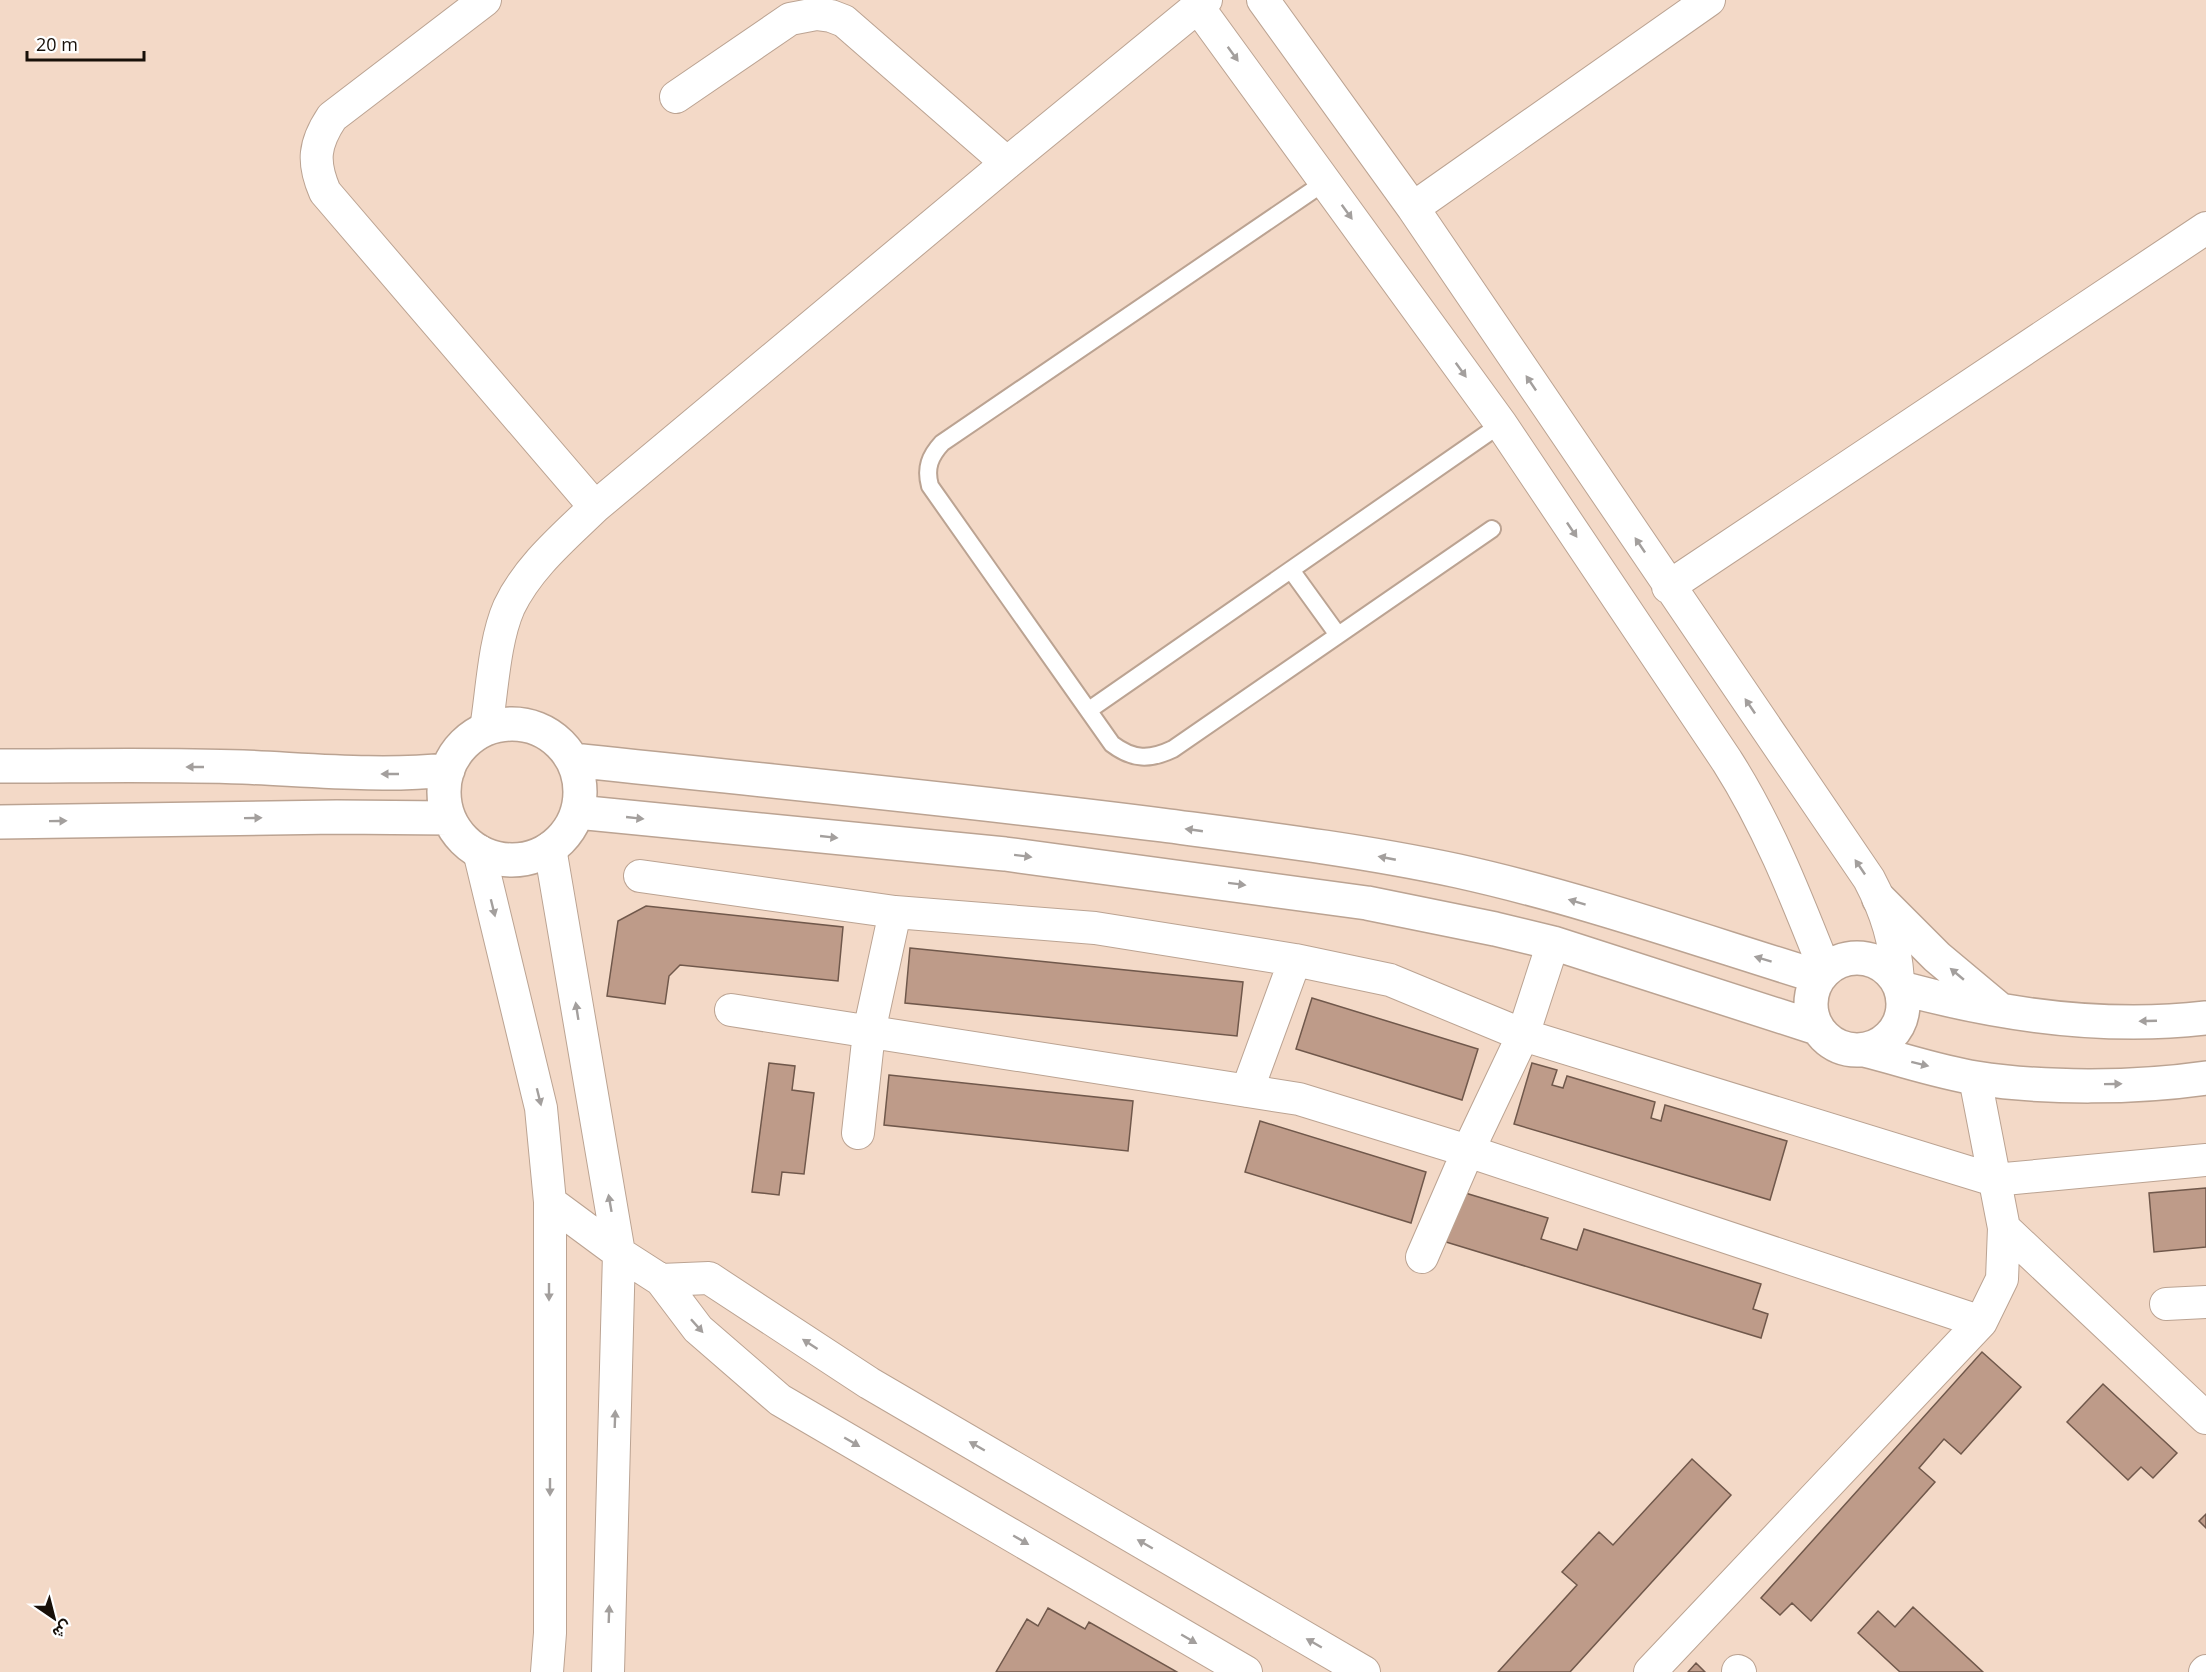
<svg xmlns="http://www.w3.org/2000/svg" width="2206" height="1672" font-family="'Open Sans',Vazirmatn,sans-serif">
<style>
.building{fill:#be9b89;stroke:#70584b;stroke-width:1.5}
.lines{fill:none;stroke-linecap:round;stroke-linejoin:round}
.service-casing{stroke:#bba392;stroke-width:20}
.minor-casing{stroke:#bba392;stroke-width:34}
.secondary-casing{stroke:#bba392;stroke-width:36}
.service{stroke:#fff;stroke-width:16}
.minor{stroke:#fff;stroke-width:32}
.secondary{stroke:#fff;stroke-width:33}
.oneway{fill:#a39f9d}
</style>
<rect width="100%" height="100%" fill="#f3d9c7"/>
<!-- building -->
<path class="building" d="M 646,906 L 843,927 L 838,981 L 680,965 L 669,976 L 665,1004 L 607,996 L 618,921 Z
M 910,948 L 1243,982 L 1237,1036 L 905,1003 Z
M 1312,998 L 1478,1049 L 1462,1100 L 1296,1049 Z
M 769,1063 L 795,1066 L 792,1090 L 814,1093 L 804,1174 L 782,1172 L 779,1195 L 752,1192 Z
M 1532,1063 L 1557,1070 L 1552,1085 L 1563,1088 L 1567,1076 L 1655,1102 L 1651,1118 L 1661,1121 L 1665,1105 L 1787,1141 L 1770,1200 L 1514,1124 Z
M 889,1075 L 1133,1101 L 1128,1151 L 884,1125 Z
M 1260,1121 L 1426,1172 L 1411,1223 L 1245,1172 Z
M 2206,1188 L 2206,1247 L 2154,1252 L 2149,1193 Z
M 1462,1192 L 1548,1218 L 1541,1239 L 1577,1250 L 1584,1229 L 1761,1284 L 1753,1309 L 1768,1314 L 1761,1338 L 1446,1242 Z
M 1982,1352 L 2021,1387 L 1961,1454 L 1944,1439 L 1919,1468 L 1935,1482 L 1811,1621 L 1792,1603 L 1780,1615 L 1761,1598 Z
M 2103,1384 L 2177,1453 L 2153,1478 L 2141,1467 L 2128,1480 L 2067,1422 Z
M 1692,1459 L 1731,1495 L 1570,1672 L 1498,1672 L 1577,1585 L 1562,1572 L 1599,1532 L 1613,1545 Z
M 2206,1514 L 2206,1528 L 2199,1521 Z
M 1913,1607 L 1983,1672 L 1900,1672 L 1858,1633 L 1878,1611 L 1895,1627 Z
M 1048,1608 L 1085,1629 L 1089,1622 L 1177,1672 L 996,1672 L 1027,1619 L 1038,1626 Z
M 1696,1663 L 1705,1672 L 1688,1672 Z"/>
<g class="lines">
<defs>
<path id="service" d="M 1325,182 L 942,443 C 930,456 925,468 930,486 L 1112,744 C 1133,760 1150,760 1173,749 L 1492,529
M 1291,570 L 1338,635
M 1089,710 L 1501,424"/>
<path id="minor" d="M 485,0 L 332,117 C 314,144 312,162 325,192 L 595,507
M 1263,0 L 1413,208 L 1869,879 C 1887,913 1895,941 1898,980
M 1198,7 L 1501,424 L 1727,761 C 1769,827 1796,897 1825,970
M 676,97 L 790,19 L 816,14 L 831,16 L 844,21 L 1007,163
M 1413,208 L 1709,0
M 1668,587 L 2206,228
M 486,729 C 492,692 494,641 509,607 C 528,567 564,537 595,507 L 1007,163 L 1206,0
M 550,848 L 619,1253 L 608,1672
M 479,851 L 541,1108 L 550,1202 L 550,1633 L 547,1672
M 640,876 L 895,912 L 1095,928 L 1295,960 L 1390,980 L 1523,1035 L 1994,1180 L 2206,1160
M 731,1010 L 1299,1099 L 1468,1151 L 1981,1322
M 1247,1091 L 1295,960
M 858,1133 L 869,1032 L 895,912
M 550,1202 L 619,1253 L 661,1280 L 698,1329 L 780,1400 L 1246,1672
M 2004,1228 L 2206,1418
M 1422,1257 L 1468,1151 L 1523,1035 L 1553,943
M 661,1280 L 709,1278 L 869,1383 L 1364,1672
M 2166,1304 L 2206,1302
M 1738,1671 L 1740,1672
M 1650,1672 L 1981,1322 L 2002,1279 L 2004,1228 L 1975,1078
M 2205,1672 L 2206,1671"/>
<path id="secondary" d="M444 792a68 68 0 1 1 136 0a68 68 0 1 1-136 0Z
M 573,760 C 769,781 966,800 1162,825 C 1261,838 1360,850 1458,871 C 1580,898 1699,940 1819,977
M 0,766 C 81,766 162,764 243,767 C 311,770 379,777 448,770
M 577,812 L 1005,854 L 1367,903 L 1495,929 L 1553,943 L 1817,1028
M 0,822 L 337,817 L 449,818
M 1879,899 L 1937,957 L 1998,1008
M1811 1004a46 46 0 1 1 92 0a46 46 0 1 1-92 0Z
M 1901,988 C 2000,1015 2103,1030 2206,1018
M 1864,1050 C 1901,1059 1938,1072 1976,1078 C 2045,1089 2137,1088 2206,1078"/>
</defs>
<!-- service casing -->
<use href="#service" class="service-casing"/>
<!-- minor casing -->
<use href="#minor" class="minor-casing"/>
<!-- secondary casing -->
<use href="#secondary" class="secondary-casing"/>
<!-- service -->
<use href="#service" class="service"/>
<!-- minor -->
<use href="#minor" class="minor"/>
<!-- secondary -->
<use href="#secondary" class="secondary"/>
</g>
<!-- one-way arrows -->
<defs><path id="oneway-solid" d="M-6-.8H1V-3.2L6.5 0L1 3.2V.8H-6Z" transform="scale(1.5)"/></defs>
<g class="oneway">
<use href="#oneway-solid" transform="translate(1233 54) rotate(54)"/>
<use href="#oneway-solid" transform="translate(1347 212) rotate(54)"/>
<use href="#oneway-solid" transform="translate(1461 370) rotate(54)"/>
<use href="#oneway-solid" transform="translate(1531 383) rotate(-124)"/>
<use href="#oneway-solid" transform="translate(1572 530) rotate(56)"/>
<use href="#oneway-solid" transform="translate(1640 545) rotate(-124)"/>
<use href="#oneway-solid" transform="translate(1750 706) rotate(-124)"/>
<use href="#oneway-solid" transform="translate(195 767) rotate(-180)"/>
<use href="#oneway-solid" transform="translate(390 774) rotate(-180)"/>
<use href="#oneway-solid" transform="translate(253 818) rotate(-1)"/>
<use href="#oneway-solid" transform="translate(635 818) rotate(6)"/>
<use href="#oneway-solid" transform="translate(58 821) rotate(-1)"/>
<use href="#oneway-solid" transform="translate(1194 830) rotate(-172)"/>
<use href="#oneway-solid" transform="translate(829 837) rotate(6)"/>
<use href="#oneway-solid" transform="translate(1023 856) rotate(7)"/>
<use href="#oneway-solid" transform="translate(1387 858) rotate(-169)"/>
<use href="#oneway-solid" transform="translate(1860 867) rotate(-124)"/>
<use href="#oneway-solid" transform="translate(1237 884) rotate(7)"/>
<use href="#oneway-solid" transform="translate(1577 902) rotate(-163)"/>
<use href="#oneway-solid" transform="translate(493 908) rotate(76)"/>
<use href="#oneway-solid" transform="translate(1763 959) rotate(-163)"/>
<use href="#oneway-solid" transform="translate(1957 974) rotate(-140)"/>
<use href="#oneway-solid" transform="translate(577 1011) rotate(-99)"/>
<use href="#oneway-solid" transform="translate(2148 1021) rotate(178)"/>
<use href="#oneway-solid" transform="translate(1920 1064) rotate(14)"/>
<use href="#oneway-solid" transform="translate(2113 1084) rotate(-1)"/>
<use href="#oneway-solid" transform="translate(539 1097) rotate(76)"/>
<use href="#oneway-solid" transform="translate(610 1203) rotate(-100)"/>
<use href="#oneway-solid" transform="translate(549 1292) rotate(90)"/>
<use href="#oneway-solid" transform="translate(697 1326) rotate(48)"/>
<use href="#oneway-solid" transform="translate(810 1344) rotate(-147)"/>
<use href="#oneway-solid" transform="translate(615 1419) rotate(-88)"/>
<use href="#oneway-solid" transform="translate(852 1442) rotate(30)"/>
<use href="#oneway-solid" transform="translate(977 1446) rotate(-150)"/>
<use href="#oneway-solid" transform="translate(550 1487) rotate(90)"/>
<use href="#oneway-solid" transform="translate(1021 1540) rotate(30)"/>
<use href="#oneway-solid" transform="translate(1145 1544) rotate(-150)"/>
<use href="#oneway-solid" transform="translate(609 1614) rotate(-88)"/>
<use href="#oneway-solid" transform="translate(1189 1639) rotate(30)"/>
<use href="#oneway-solid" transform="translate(1314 1643) rotate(-150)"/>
</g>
<!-- north arrow -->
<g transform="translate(54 1618) rotate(145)" stroke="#ffffff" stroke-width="4.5" paint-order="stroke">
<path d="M0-4.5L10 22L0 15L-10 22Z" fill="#181009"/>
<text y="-9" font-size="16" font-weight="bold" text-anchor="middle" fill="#181009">ش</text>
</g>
<!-- scale -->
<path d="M27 51v9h117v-9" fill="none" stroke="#181009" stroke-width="3"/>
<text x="36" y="51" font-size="18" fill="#181009" stroke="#ffffff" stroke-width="4.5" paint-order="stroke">20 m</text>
</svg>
